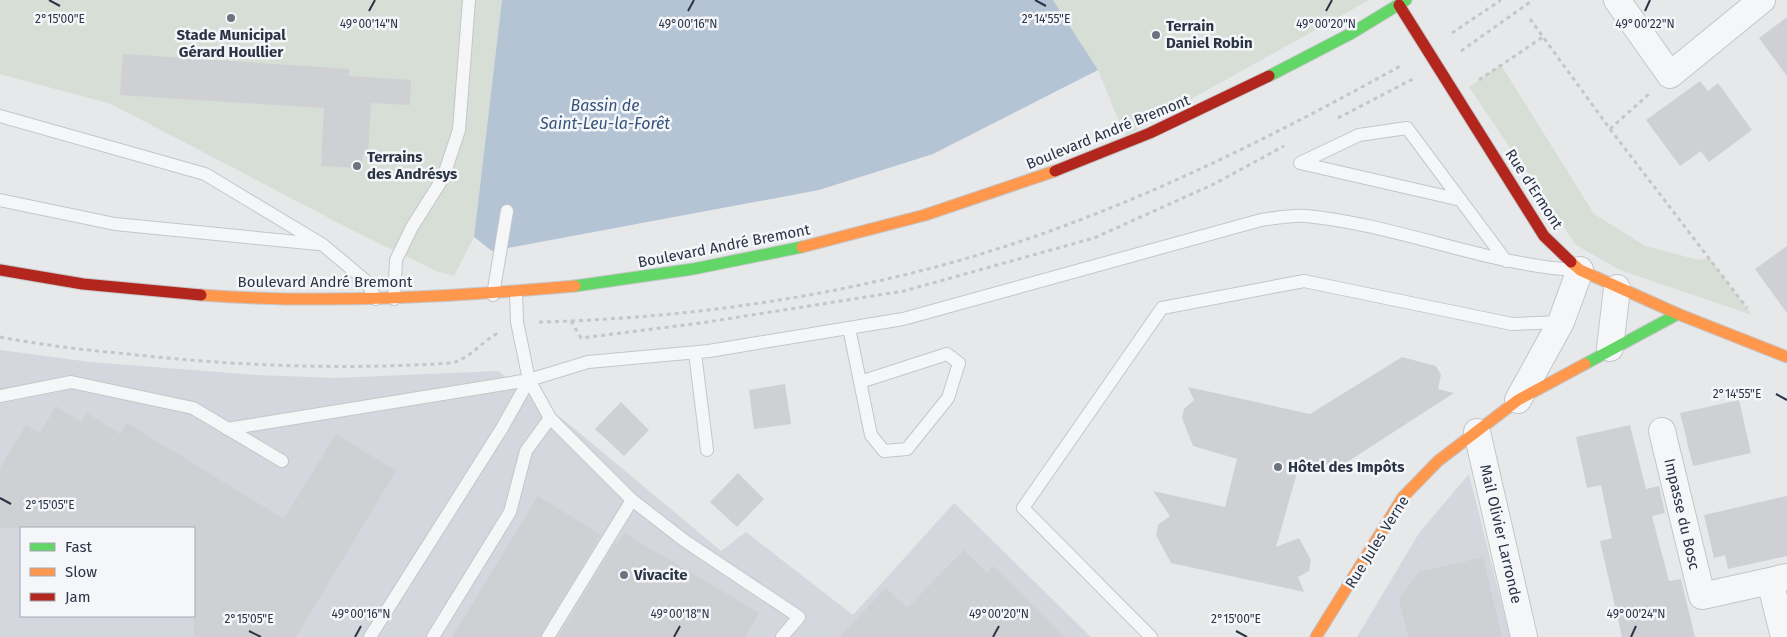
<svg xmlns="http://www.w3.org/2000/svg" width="1787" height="637" font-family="'Fira Sans',sans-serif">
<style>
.built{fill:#d4d7dd;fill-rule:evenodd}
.green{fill:#d6ded6}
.water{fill:#b4c4d5}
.building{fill:#ced0d3}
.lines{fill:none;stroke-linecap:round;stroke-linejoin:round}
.lane-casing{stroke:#c4c6c8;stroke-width:14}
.street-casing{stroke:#c4c6c8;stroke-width:28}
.fast-casing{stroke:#c4c6c8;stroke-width:13}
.slow-casing{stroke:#c4c6c8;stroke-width:13}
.jam-casing{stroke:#c4c6c8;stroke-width:13}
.path{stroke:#c5c6ca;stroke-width:3;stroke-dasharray:4 4;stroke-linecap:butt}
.lane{stroke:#f5f6f7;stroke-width:12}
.street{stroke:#f5f6f7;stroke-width:26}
.fast{stroke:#63d668;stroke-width:11}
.slow{stroke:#ff974d;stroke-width:11}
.jam{stroke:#b3261e;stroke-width:11}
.ticks{fill:none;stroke:#2b3445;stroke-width:2}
.poi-dot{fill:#6c737f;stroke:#f4f6f9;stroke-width:2}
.labels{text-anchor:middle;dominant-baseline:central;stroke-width:5;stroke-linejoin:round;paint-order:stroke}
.poi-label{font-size:15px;font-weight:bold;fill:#2b3445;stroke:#f4f6f9;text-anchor:start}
.street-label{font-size:15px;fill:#2b3445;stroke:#f4f6f9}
.water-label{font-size:16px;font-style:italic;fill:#34527a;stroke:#f4f6f9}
.ticks-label{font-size:12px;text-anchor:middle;fill:#2b3445;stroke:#f4f6f9;stroke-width:5;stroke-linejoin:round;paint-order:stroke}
</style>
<rect width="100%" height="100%" fill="#e6e8ea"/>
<!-- built -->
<path class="built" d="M 0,350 L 90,362 L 256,375 L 335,378 L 498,371 L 570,425 L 721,551 L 746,532 L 853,615 L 954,503 L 1091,637 L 0,637 ZM 21,528 L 194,528 L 194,616 L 21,616 Z
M 1469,474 L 1510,637 L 1357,637 L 1419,533 Z"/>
<!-- green -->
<path class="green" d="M 0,0 L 502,0 L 474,237 L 454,276 L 436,271 L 350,229 L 111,104 L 0,74 Z
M 1053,0 L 1369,0 L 1125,136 L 1098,70 Z
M 1501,65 L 1594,214 L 1645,246 L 1699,260 L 1709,258 L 1752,315 L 1620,270 L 1576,245 L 1469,87 Z"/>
<!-- water -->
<path class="water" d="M 502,0 L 1053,0 L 1098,70 L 933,154 L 819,190 L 492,251 L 474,237 Z"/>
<!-- building -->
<path class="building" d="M 1787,17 L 1787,76 L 1759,38 Z
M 123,54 L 349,69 L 349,76 L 411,80 L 410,105 L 371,103 L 368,154 L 363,154 L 361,168 L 321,166 L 324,108 L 120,95 Z
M 1700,81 L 1708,91 L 1718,83 L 1752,130 L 1709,162 L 1701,151 L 1680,166 L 1646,120 Z
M 1787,246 L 1787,313 L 1755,269 Z
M 1402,357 L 1436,366 L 1441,375 L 1438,389 L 1454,393 L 1341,466 L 1337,459 L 1312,473 L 1298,469 L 1276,547 L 1299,538 L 1311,560 L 1309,571 L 1298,577 L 1304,592 L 1171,563 L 1156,535 L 1158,525 L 1170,516 L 1153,491 L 1225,507 L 1237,459 L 1193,446 L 1182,418 L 1184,409 L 1194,400 L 1188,387 L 1310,414 Z
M 785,384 L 791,424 L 754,429 L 749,390 Z
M 1739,400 L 1751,453 L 1693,466 L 1680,413 Z
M 621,402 L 649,430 L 624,456 L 595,429 Z
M 56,406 L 81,422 L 87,413 L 120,434 L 127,423 L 284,519 L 336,434 L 396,471 L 296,637 L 194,637 L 194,528 L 0,528 L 0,468 L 26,425 L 40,433 Z
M 1630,425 L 1646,489 L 1659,486 L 1665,513 L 1652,516 L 1669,581 L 1681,579 L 1695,637 L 1622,637 L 1600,541 L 1612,538 L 1601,485 L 1587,488 L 1576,437 Z
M 738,473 L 764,499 L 737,527 L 710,502 Z
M 538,496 L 601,535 L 540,637 L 452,637 Z
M 1787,496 L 1787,556 L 1728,569 L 1725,555 L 1714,558 L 1704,515 Z
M 624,533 L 759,613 L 745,637 L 558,637 L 615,543 L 617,545 Z
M 964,550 L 987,573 L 993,566 L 1064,637 L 839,637 L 886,588 L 907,608 Z
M 1483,557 L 1502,637 L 1408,637 L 1399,599 L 1419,572 Z"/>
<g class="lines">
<defs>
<path id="lane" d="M 0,116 L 205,174 L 323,245 L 366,281 L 376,299
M 0,200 L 115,224 L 318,244
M 1461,200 L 1300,163 L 1359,135 L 1407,128 L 1506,261
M 493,295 L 507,211
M 394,299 L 396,260 L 412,227 L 443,178 L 459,130 L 469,0
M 849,328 L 871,435 L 884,451 L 907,449 L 948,398 L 959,363 L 947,354 L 860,382
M 695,353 L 707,450
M 529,380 L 550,418 L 632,500 L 685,541 L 799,617 L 782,637
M 0,396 L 71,382 L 193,408 L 282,461
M 227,429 L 529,380 L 588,362 L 709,351 L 903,319 L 1261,220 C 1275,218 1292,215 1306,216 C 1398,225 1483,264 1575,270
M 370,637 L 502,428 L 529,380 L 517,322 L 516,293
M 433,637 L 510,512 L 526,451 L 550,418
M 548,637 L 632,500
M 1151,637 L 1023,508 L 1162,308 L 1304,281 L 1512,324 L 1561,322"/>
<path id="street" d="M 1617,0 L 1670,75 L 1762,0
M 1610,348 L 1617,288
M 1518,400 L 1561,322 L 1580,270
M 1662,431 L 1702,596 L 1770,581
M 1477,432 L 1524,637
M 1784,637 L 1770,581 L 1786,577"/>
<path id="fast" d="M 1269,76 L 1352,33 L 1406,0
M 575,286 L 693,269 L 802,247
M 1585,364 L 1678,314"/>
<path id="slow" d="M 802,247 L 925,215 L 1055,171
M 1571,262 L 1580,270 L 1678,314 L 1787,357
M 201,295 C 325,304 451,297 575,286
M 1316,637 L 1403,497 L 1438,461 L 1518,400 L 1585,364"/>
<path id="jam" d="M 1399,5 L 1544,236 L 1571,262
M 1055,171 L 1150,133 L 1269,76
M 0,270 L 83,284 L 201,295"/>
</defs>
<!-- lane casing -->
<use href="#lane" class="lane-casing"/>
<!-- street casing -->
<use href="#street" class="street-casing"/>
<!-- fast casing -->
<use href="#fast" class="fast-casing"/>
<!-- slow casing -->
<use href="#slow" class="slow-casing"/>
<!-- jam casing -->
<use href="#jam" class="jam-casing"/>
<!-- path -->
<path class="path" d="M 1530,19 L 1610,129 L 1747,308
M 1452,33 L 1501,0
M 1461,51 L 1533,0
M 1479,80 L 1543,37
M 1338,118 L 1413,79
M 1610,129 L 1649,94
M 571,321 L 581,338 L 701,323 L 904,291 L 1094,238 L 1214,184 L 1284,146
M 539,322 C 667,319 799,302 924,270 C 1092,227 1251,149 1402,65
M 0,337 C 42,345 85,350 128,354 C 235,366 345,370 452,363 C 471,358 481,342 498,333"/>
<!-- lane -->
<use href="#lane" class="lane"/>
<!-- street -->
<use href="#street" class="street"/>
<!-- fast -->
<use href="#fast" class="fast"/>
<!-- slow -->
<use href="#slow" class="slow"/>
<!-- jam -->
<use href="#jam" class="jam"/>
</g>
<!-- ticks -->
<path class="ticks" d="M 49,0 L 60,6M 1035,0 L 1046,6M 369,11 L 375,0M 688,11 L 694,0M 1326,11 L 1332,0M 1645,11 L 1650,0M 1776,394 L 1787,400M 0,498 L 11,504M 249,631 L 261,637M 1236,631 L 1247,637M 355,637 L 361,626M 674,637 L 680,626M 993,637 L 999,626M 1631,637 L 1636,626"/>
<!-- markers -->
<g class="poi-dot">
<circle cx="231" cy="18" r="5"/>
<circle cx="1156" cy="35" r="5"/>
<circle cx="357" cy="166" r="5"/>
<circle cx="1278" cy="467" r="5"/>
<circle cx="624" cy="575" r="5"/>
</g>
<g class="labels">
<!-- poi labels -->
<g class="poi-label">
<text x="1166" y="26">Terrain<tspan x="1166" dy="17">Daniel Robin</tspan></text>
<text x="231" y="35" text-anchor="middle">Stade Municipal<tspan x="231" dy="17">Gérard Houllier</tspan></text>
<text x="367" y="157">Terrains<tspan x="367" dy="17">des Andrésys</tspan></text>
<text x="1288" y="467">Hôtel des Impôts</text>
<text x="634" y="575">Vivacite</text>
</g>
<!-- street labels -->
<g class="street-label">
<text transform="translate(1108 132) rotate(-22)">Boulevard André Bremont</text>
<text transform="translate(1534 189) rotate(57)">Rue d'Ermont</text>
<text transform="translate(724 246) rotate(-11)">Boulevard André Bremont</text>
<text x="325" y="282">Boulevard André Bremont</text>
<text transform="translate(1682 514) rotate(77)">Impasse du Bosc</text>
<text transform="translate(1501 534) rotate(77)">Mail Olivier Larronde</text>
<text transform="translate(1377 542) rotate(-58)">Rue Jules Verne</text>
</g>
<!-- water labels -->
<g class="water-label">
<text x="605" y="105">Bassin de<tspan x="605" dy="18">Saint-Leu-la-Forêt</tspan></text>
</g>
</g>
<g class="ticks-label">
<text x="60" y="23">2°15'00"E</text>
<text x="1046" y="23">2°14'55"E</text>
<text x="369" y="28">49°00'14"N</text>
<text x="688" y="28">49°00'16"N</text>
<text x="1326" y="28">49°00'20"N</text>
<text x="1645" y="28">49°00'22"N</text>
<text x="1737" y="398">2°14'55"E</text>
<text x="50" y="509">2°15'05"E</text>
<text x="361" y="618">49°00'16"N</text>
<text x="680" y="618">49°00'18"N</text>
<text x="999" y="618">49°00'20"N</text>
<text x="1636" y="618">49°00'24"N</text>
<text x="249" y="623">2°15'05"E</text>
<text x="1236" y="623">2°15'00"E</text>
</g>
<!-- legend -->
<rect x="20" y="527" width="175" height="90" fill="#f4f6f9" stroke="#a4a8b1"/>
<rect x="30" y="543" width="25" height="8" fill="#63d668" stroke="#a4a8b1"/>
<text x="65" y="552" font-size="15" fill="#2b3445">Fast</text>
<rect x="30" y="568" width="25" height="8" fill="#ff974d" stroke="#a4a8b1"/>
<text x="65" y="577" font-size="15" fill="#2b3445">Slow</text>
<rect x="30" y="593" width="25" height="8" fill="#b3261e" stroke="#a4a8b1"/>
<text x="65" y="602" font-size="15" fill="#2b3445">Jam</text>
</svg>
